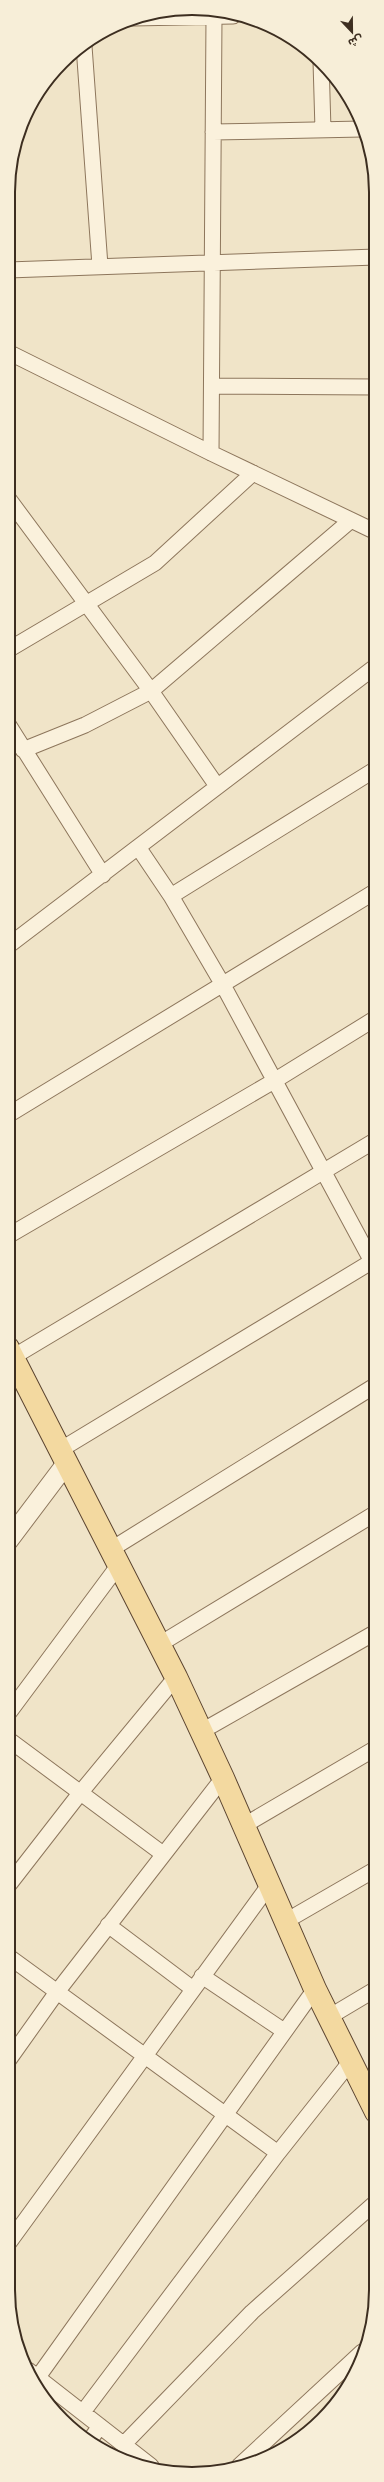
<svg xmlns="http://www.w3.org/2000/svg" width="384" height="2482" font-family="'IBM Plex Serif','Noto Sans Arabic',serif">
<style>
.lines{fill:none;stroke-linecap:round;stroke-linejoin:round}
.minor-casing{stroke:#8d765c;stroke-width:17}
.tertiary-casing{stroke:#8d765c;stroke-width:21}
.primary-casing{stroke:#5b4430;stroke-width:24}
.minor{stroke:#faf1dc;stroke-width:15}
.tertiary{stroke:#faf1dc;stroke-width:19}
.primary{stroke:#f3d9a0;stroke-width:22}
.rim{fill:none;stroke:#3d2e20;stroke-width:2}
</style>
<rect width="100%" height="100%" fill="#f0e4c8"/>
<g class="lines">
<defs>
<path id="minor" d="M 133,18 L 233,16
M 84,46 L 100,266
M 321,61 L 323,130
M 213,132 L 362,129
M 8,270 L 376,257
M 8,352 L 211,453 L 376,532
M 212,386 L 376,387
M 211,453 L 214,17
M 8,498 L 151,691 L 217,786
M 8,650 L 155,563 L 253,473
M 8,724 L 103,875
M 23,750 L 85,725 L 151,691 L 350,521
M 138,847 L 171,896 L 223,985 L 376,1269
M 171,896 L 376,769
M 8,946 L 376,666
M 8,1115 L 376,891
M 8,1236 L 274,1081 L 376,1018
M 13,1357 L 376,1140
M 60,1450 L 376,1259
M 110,1550 L 376,1385
M 160,1644 L 376,1513
M 8,1714 L 118,1566
M 202,1731 L 376,1632
M 8,1739 L 163,1854
M 243,1826 L 376,1748
M 8,1886 L 81,1792 L 176,1677
M 286,1921 L 376,1869
M 108,1925 L 193,1989
M 8,1956 L 278,2153
M 202,1976 L 284,2031
M 329,2017 L 376,1989
M 8,2061 L 57,1992 L 223,1778
M 8,2244 L 270,1884
M 28,2370 L 151,2466
M 38,2377 L 315,1989
M 83,2412 L 278,2153 L 351,2061
M 90,2440 L 100,2426
M 124,2444 L 252,2312 L 376,2202
M 239,2466 L 362,2352"/>
<path id="tertiary" d="M 8,1541 L 66,1464"/>
<path id="primary" d="M 8,1348 L 176,1677 L 223,1778 L 315,1989 L 376,2112"/>
</defs>
<!-- minor casing -->
<use href="#minor" class="minor-casing"/>
<!-- tertiary casing -->
<use href="#tertiary" class="tertiary-casing"/>
<!-- primary casing -->
<use href="#primary" class="primary-casing"/>
<!-- minor -->
<use href="#minor" class="minor"/>
<!-- tertiary -->
<use href="#tertiary" class="tertiary"/>
<!-- primary -->
<use href="#primary" class="primary"/>
</g>
<!-- crop -->
<path d="M0 0H384V2482H0ZM192 15H192A177 177 0 0 1 369 192V2290A177 177 0 0 1 192 2467H192A177 177 0 0 1 15 2290V192A177 177 0 0 1 192 15Z" fill="#f7eed8" fill-rule="evenodd"/>
<path class="rim" d="M192 15H192A177 177 0 0 1 369 192V2290A177 177 0 0 1 192 2467H192A177 177 0 0 1 15 2290V192A177 177 0 0 1 192 15Z"/>
<!-- north arrow -->
<g transform="translate(352 32) rotate(158)" stroke="#f7eed8" stroke-width="3" paint-order="stroke">
<path d="M0-3L7 15L0 10L-7 15Z" fill="#3d2e20"/>
<text y="-6" font-size="11" font-weight="bold" text-anchor="middle" fill="#3d2e20">ش</text>
</g>
</svg>
